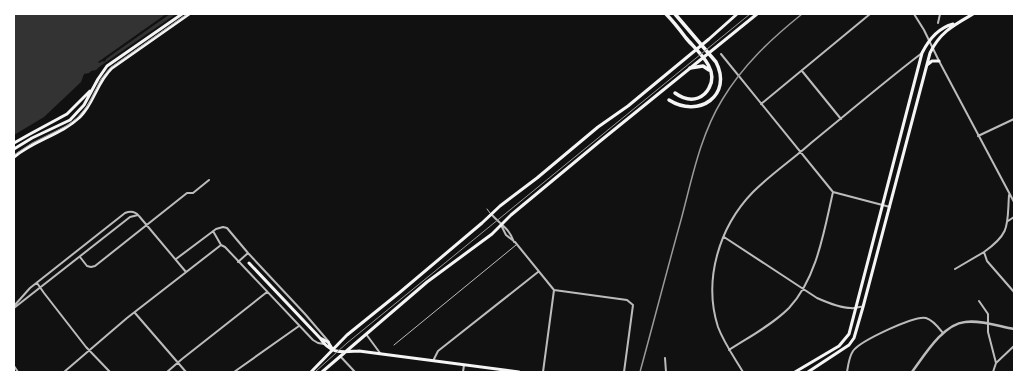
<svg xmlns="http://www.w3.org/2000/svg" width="1028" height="386" font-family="Figtree,sans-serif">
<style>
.water{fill:#333}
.pier{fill:#111}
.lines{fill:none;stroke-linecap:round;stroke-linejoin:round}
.service{stroke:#bcbcbc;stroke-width:1}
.minor{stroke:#bcbcbc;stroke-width:2}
.tertiary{stroke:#bcbcbc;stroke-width:2.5}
.secondary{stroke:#f5f5f5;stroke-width:3}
.trunk{stroke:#f5f5f5;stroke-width:3.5}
.tram{stroke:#9a9a9a;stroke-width:1}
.rail{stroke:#9a9a9a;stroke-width:1.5}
</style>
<rect width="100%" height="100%" fill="#111"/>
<!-- water -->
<path class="water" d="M 14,14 L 176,14 L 99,67 L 96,70 L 91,71 L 89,73 L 84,74 L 81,82 L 44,117 L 14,135 Z"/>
<!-- pier -->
<path class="pier" d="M 166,14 L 170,14 L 106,59 L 106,60 L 104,62 L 103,61 L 99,63 L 98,62 Z"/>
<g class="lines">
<!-- service -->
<path class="service" d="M 487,209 L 490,213
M 394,345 L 516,245"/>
<!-- minor -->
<path class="minor" d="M 914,14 L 924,30 L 939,61 L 1014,202
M 938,23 L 940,14
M 721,54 L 833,192 L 890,207
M 802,71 L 841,119
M 761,104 L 870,14
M 978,136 L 1014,119
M 1009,195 C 1007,225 1011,233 984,252 L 987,261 L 1014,292
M 491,214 C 501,225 509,228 514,242
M 1008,221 L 1014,217
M 501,225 L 506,235 L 515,242 L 554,290 L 627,300 L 633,305 L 624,372
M 213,231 L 221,245 L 225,247 L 313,340 L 318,343 L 324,344
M 724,237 L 817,298 C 826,302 840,308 851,308 C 855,309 859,306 863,307
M 80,257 L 87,266 L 91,267 L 95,266 L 187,193 L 193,193 L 209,180
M 176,259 L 216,229 L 223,227 L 227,228 L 248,253 L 305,314 L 329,342
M 238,262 L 248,253
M 955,269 L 984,252
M 37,283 L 44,293 L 86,347 L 110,372
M 979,301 L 988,314 L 988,332 L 996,363
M 14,306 L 30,288 L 125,213 C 130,211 135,211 139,216 L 186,272
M 14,308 L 130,217 L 138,215
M 135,313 L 186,372
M 366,334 L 380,353
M 729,350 C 749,337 772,325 789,308 C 817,278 824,231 833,192
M 340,356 L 355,372
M 665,358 L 666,372
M 433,361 L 438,351 L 538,272
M 14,366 L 18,372
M 64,372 L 127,318 L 221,245
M 167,372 L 182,359 L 267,292
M 234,372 L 299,326
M 463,372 L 464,365
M 543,372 L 554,290
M 743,372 C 734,357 724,343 718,327 C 703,280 719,227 753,192 C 771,174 792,160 811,143 C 848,113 884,82 922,53
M 847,372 C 848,366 849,357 853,351 C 860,341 915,315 926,318 C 933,320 939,328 943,333
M 993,372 L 996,363 L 1014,346"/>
<!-- tertiary -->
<path class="tertiary" d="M 912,372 C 924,356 943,324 965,322 C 981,320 998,326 1014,329"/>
<!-- secondary -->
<path class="secondary" d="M 927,65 L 932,61 L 939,61
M 14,143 L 30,134 L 67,114 L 90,91
M 14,149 L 32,138 L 70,120 L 84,105 L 98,79 L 107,66 L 182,14
M 14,157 C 34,140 61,135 80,117 C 94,103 97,82 112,68 L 189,14
M 249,263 L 320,338 C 331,355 342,352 359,351 L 519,372
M 320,338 L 328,342 L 333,350
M 311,372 L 347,335 L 399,293 L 482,223 L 500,206 L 537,178 L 598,127 L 628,106 L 709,39 L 737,14
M 322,372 L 427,282 L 492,234 L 511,215 L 599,142 L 757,14
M 795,372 L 839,346 L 849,334 L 922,53 C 929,39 938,28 953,24
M 808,372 L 849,345 L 854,338 L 863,307 L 930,53 C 940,32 954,25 973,14"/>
<!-- trunk -->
<path class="trunk" d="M 666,14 C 673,21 680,30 686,38 C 697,51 720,69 709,88 C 707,92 703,96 698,98 C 690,101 682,98 675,93
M 690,68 L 703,66 L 709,70
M 669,100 C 699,119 733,95 716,62 L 675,14"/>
<!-- tram -->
<path class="tram" d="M 14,155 L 32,143 L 68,125 L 77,118 L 88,105 L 101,79 L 110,68 L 187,14
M 315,372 L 347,343 L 750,14"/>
<!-- rail -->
<path class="rail" d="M 640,372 C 654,321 667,270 681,220 C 692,179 700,136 722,100 C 743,65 771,39 802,14"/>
</g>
<!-- border -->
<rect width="1028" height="386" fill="none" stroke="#ffffff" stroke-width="30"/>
</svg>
